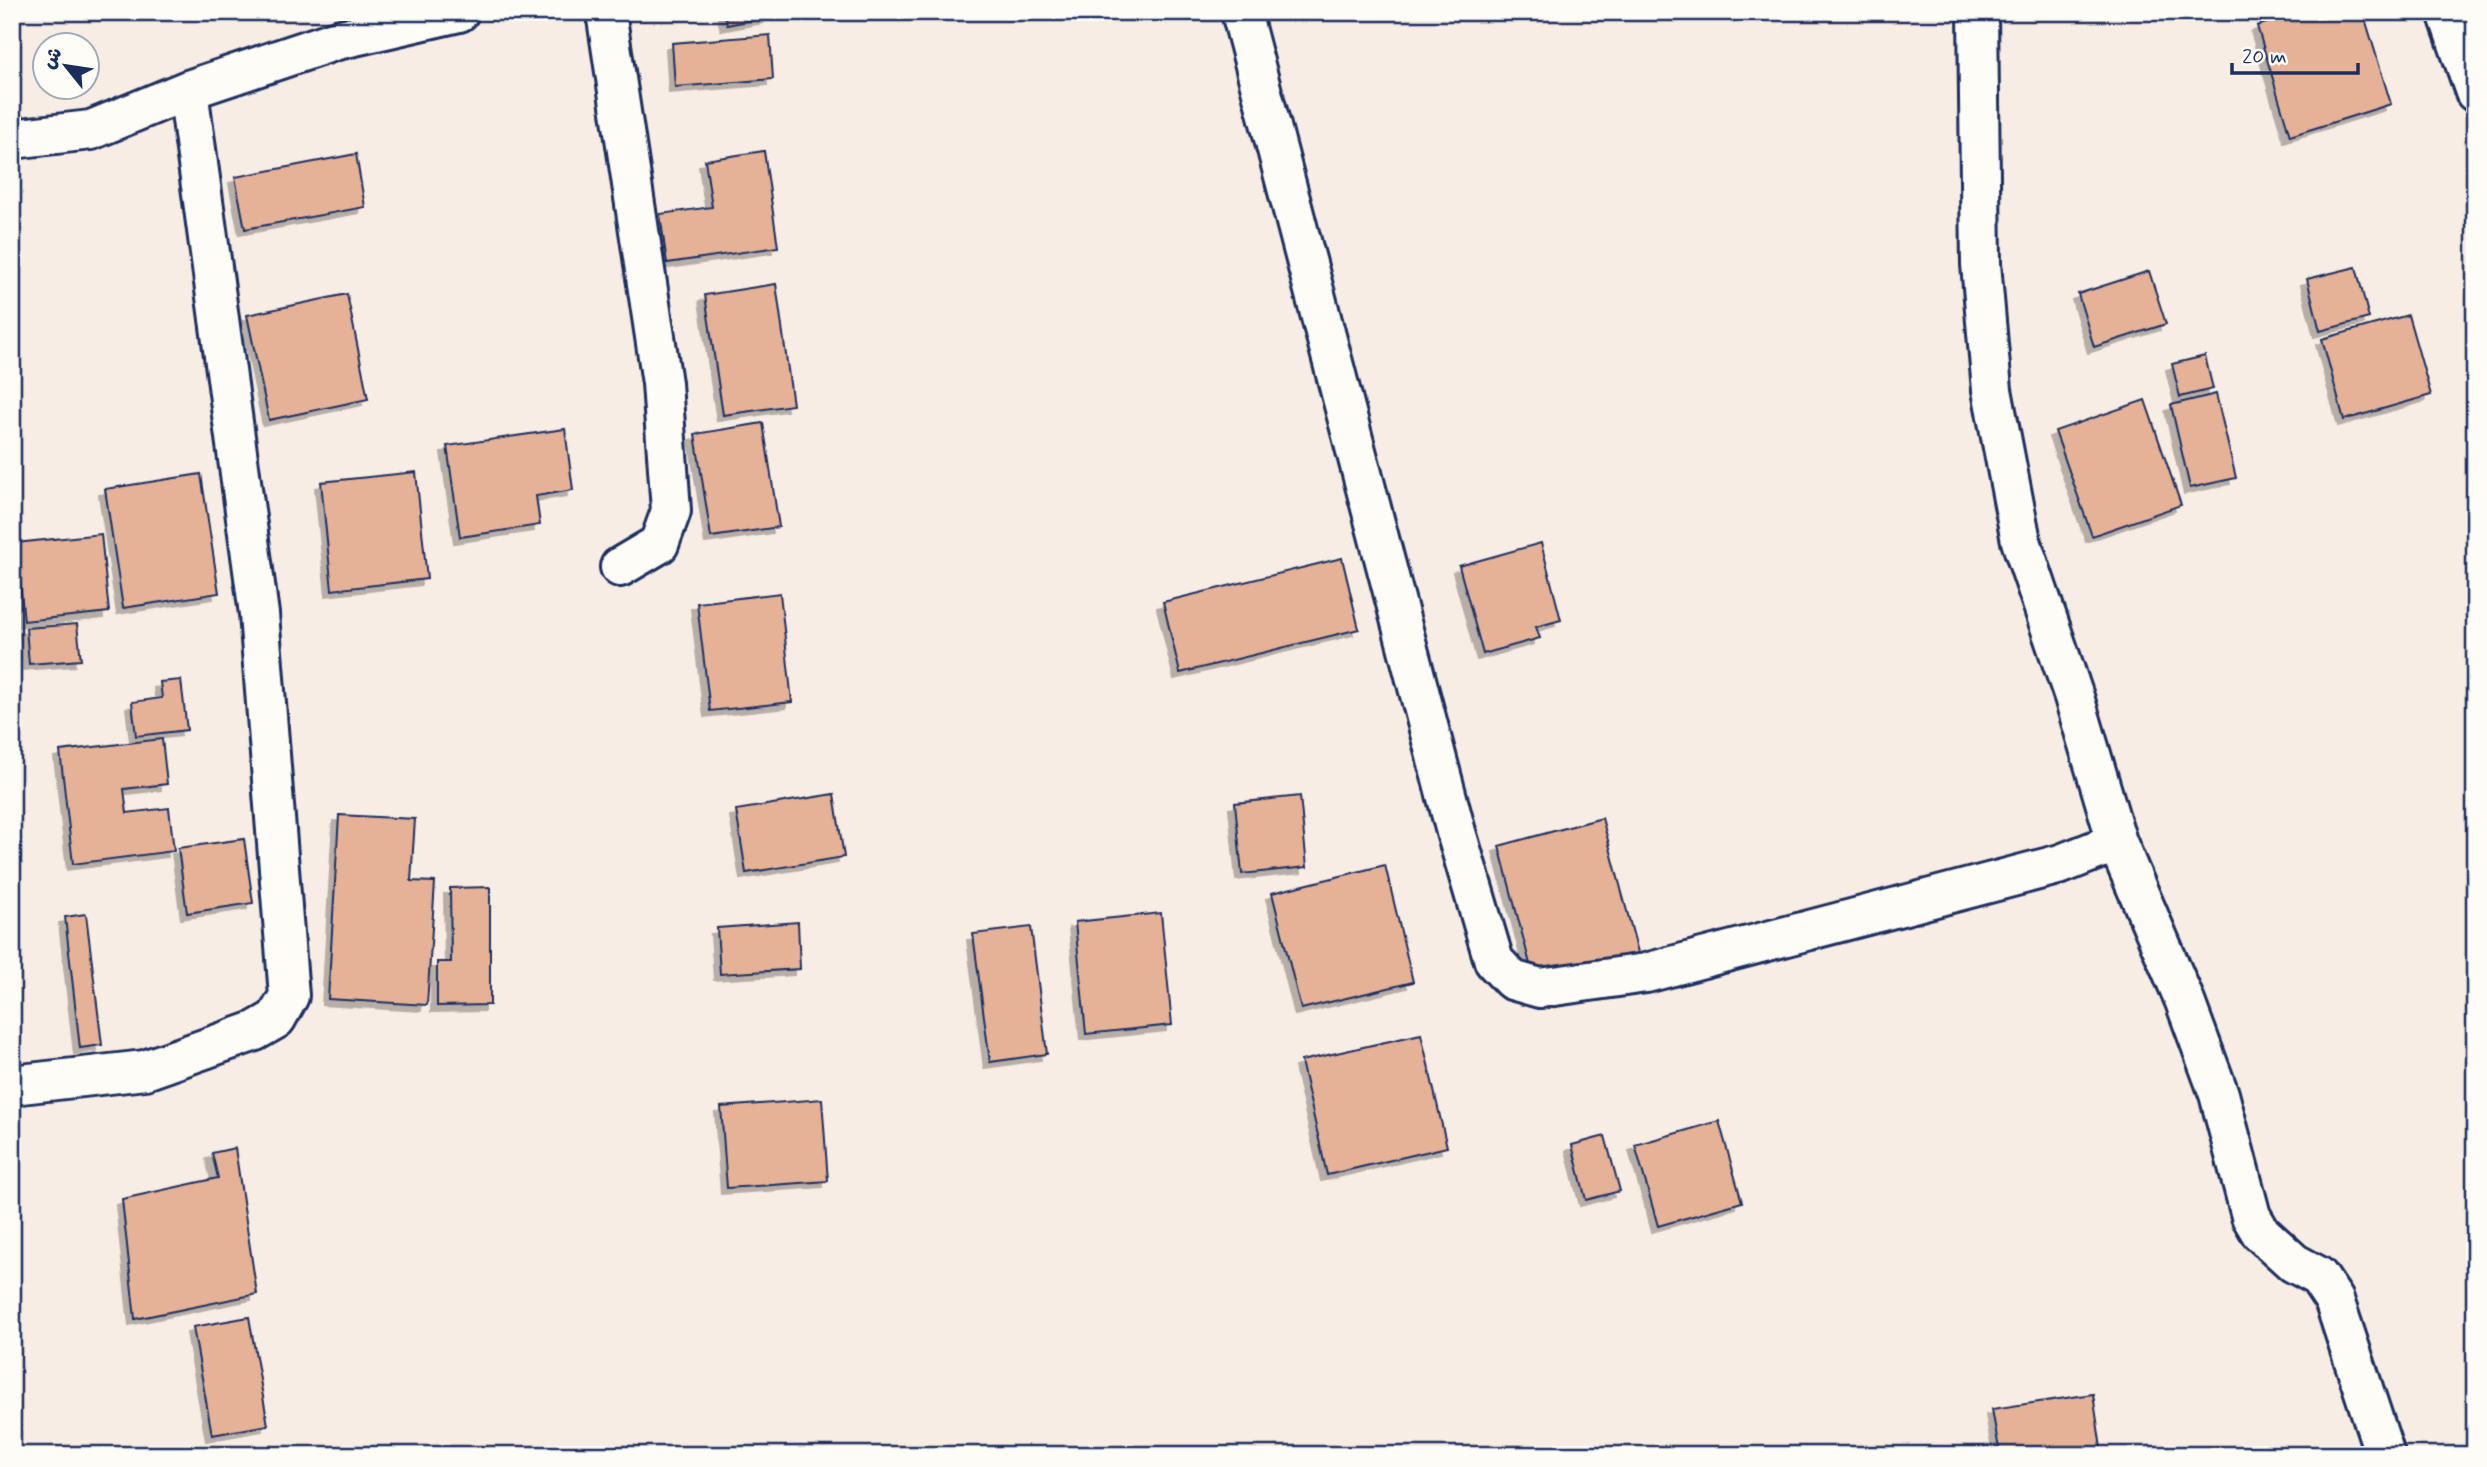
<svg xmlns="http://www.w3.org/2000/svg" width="2487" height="1467" font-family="Mynerve,'Playpen Sans Arabic',sans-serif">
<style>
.building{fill:#e5b298;stroke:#1b2f5e;stroke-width:2;filter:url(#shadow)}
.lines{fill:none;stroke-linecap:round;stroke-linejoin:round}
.minor-casing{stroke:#1b2f5e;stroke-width:44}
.minor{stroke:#fdfcf7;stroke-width:38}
</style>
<defs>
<filter id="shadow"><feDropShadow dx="-6" dy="6" stdDeviation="0" flood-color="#0004"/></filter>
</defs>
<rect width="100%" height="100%" fill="#f8ede4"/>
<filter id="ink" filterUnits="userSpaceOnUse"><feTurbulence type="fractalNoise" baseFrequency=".0143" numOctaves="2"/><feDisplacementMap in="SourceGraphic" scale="14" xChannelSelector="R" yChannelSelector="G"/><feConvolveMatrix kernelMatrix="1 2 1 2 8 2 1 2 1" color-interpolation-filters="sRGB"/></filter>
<g filter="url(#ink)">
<!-- building -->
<path class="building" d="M 724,12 L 768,12 L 769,17 L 727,25 Z
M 2300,12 L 2363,12 L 2391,104 L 2290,136 L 2257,26 Z
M 770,35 L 773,79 L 675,87 L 672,43 Z
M 764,151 L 778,247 L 667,263 L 660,214 L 712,207 L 705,160 Z
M 356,154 L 365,207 L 245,229 L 235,177 Z
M 2356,267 L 2369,318 L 2320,331 L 2307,279 Z
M 2149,271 L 2166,324 L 2094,347 L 2078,294 Z
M 776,284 L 793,405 L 723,415 L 705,295 Z
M 347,294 L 368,399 L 269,420 L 247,315 Z
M 2408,315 L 2431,395 L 2344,420 L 2322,339 Z
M 2205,356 L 2213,389 L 2180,397 L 2172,364 Z
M 2216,394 L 2236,478 L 2190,488 L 2171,405 Z
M 2145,400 L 2181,505 L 2092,536 L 2055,431 Z
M 763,423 L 779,527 L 711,537 L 695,434 Z
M 565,429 L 573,490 L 536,496 L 540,525 L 460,537 L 447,446 Z
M 416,472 L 427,579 L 332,590 L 321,482 Z
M 201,474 L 219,593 L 123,608 L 105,489 Z
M 101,534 L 109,612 L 24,621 L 16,543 Z
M 1541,543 L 1561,620 L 1536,627 L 1540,638 L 1483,654 L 1459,566 Z
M 1342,558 L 1359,629 L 1180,673 L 1163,602 Z
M 780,593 L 792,702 L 710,711 L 697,603 Z
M 77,624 L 81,660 L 29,664 L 26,628 Z
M 181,680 L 187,730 L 136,736 L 132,702 L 162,698 L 160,682 Z
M 162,739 L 167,784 L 124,789 L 127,813 L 169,808 L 174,851 L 73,864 L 60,751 Z
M 834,794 L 844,857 L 746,873 L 736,810 Z
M 1300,796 L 1307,867 L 1242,874 L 1235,803 Z
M 339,815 L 415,819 L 411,881 L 435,882 L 427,1005 L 328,999 Z
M 1602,818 L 1639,956 L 1535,983 L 1499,846 Z
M 244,839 L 253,903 L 187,913 L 178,848 Z
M 1385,865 L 1413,982 L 1301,1009 L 1272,893 Z
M 490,887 L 490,1005 L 437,1006 L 437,962 L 451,962 L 450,888 Z
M 1161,913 L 1172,1025 L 1086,1034 L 1075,922 Z
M 86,914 L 102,1045 L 80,1048 L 65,917 Z
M 798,922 L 800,969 L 720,974 L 717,928 Z
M 1031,927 L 1047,1054 L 990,1062 L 973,934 Z
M 1421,1034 L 1447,1147 L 1327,1175 L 1301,1061 Z
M 822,1099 L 828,1181 L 727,1188 L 721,1107 Z
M 1719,1121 L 1742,1202 L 1658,1226 L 1635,1145 Z
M 1605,1136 L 1620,1191 L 1586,1200 L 1572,1145 Z
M 235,1148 L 257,1294 L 135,1319 L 122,1199 L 218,1178 L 212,1153 Z
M 249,1317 L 268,1425 L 212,1435 L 193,1327 Z
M 2093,1394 L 2102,1455 L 2000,1455 L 1992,1409 Z"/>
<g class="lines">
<defs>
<path id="minor" d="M 606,12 L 662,383 L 671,511 L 659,544 L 620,567
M 1241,12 L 1456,832 L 1494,961 L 1512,980 L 1540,988 L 1646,973 L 2061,864 L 2117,842
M 1978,12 L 1981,264 L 1992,390 L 2021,541 L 2074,697 L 2117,842 L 2184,999 L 2219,1094 L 2251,1216 L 2261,1233 L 2294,1263 L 2318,1276 L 2334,1300 L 2385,1455
M 2447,12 L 2475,92
M 12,139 L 91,130 L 188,90 L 337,40 L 459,12
M 12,1085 L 145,1070 L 255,1031 L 276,1019 L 289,996 L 259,614 L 188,90"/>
</defs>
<!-- minor casing -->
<use href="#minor" class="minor-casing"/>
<!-- minor -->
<use href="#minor" class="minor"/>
</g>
</g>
<!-- margin -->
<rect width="2487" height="1467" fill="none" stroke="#fdfcf7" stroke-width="42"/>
<rect x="21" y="21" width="2445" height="1425" fill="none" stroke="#1b2f5e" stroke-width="2.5" filter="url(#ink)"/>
<!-- north arrow -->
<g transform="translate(66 66) rotate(300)"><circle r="33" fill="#fdfcf7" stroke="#a3aaba" stroke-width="2"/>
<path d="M0-5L12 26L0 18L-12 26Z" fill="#1b2f5e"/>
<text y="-10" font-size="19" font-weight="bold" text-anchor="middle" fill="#1b2f5e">ش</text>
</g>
<!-- scale -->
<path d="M2232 63v10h126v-10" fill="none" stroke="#1b2f5e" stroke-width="3.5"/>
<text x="2242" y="63" font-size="21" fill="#1b2f5e" stroke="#fdfcf7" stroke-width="5" paint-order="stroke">20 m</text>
</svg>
